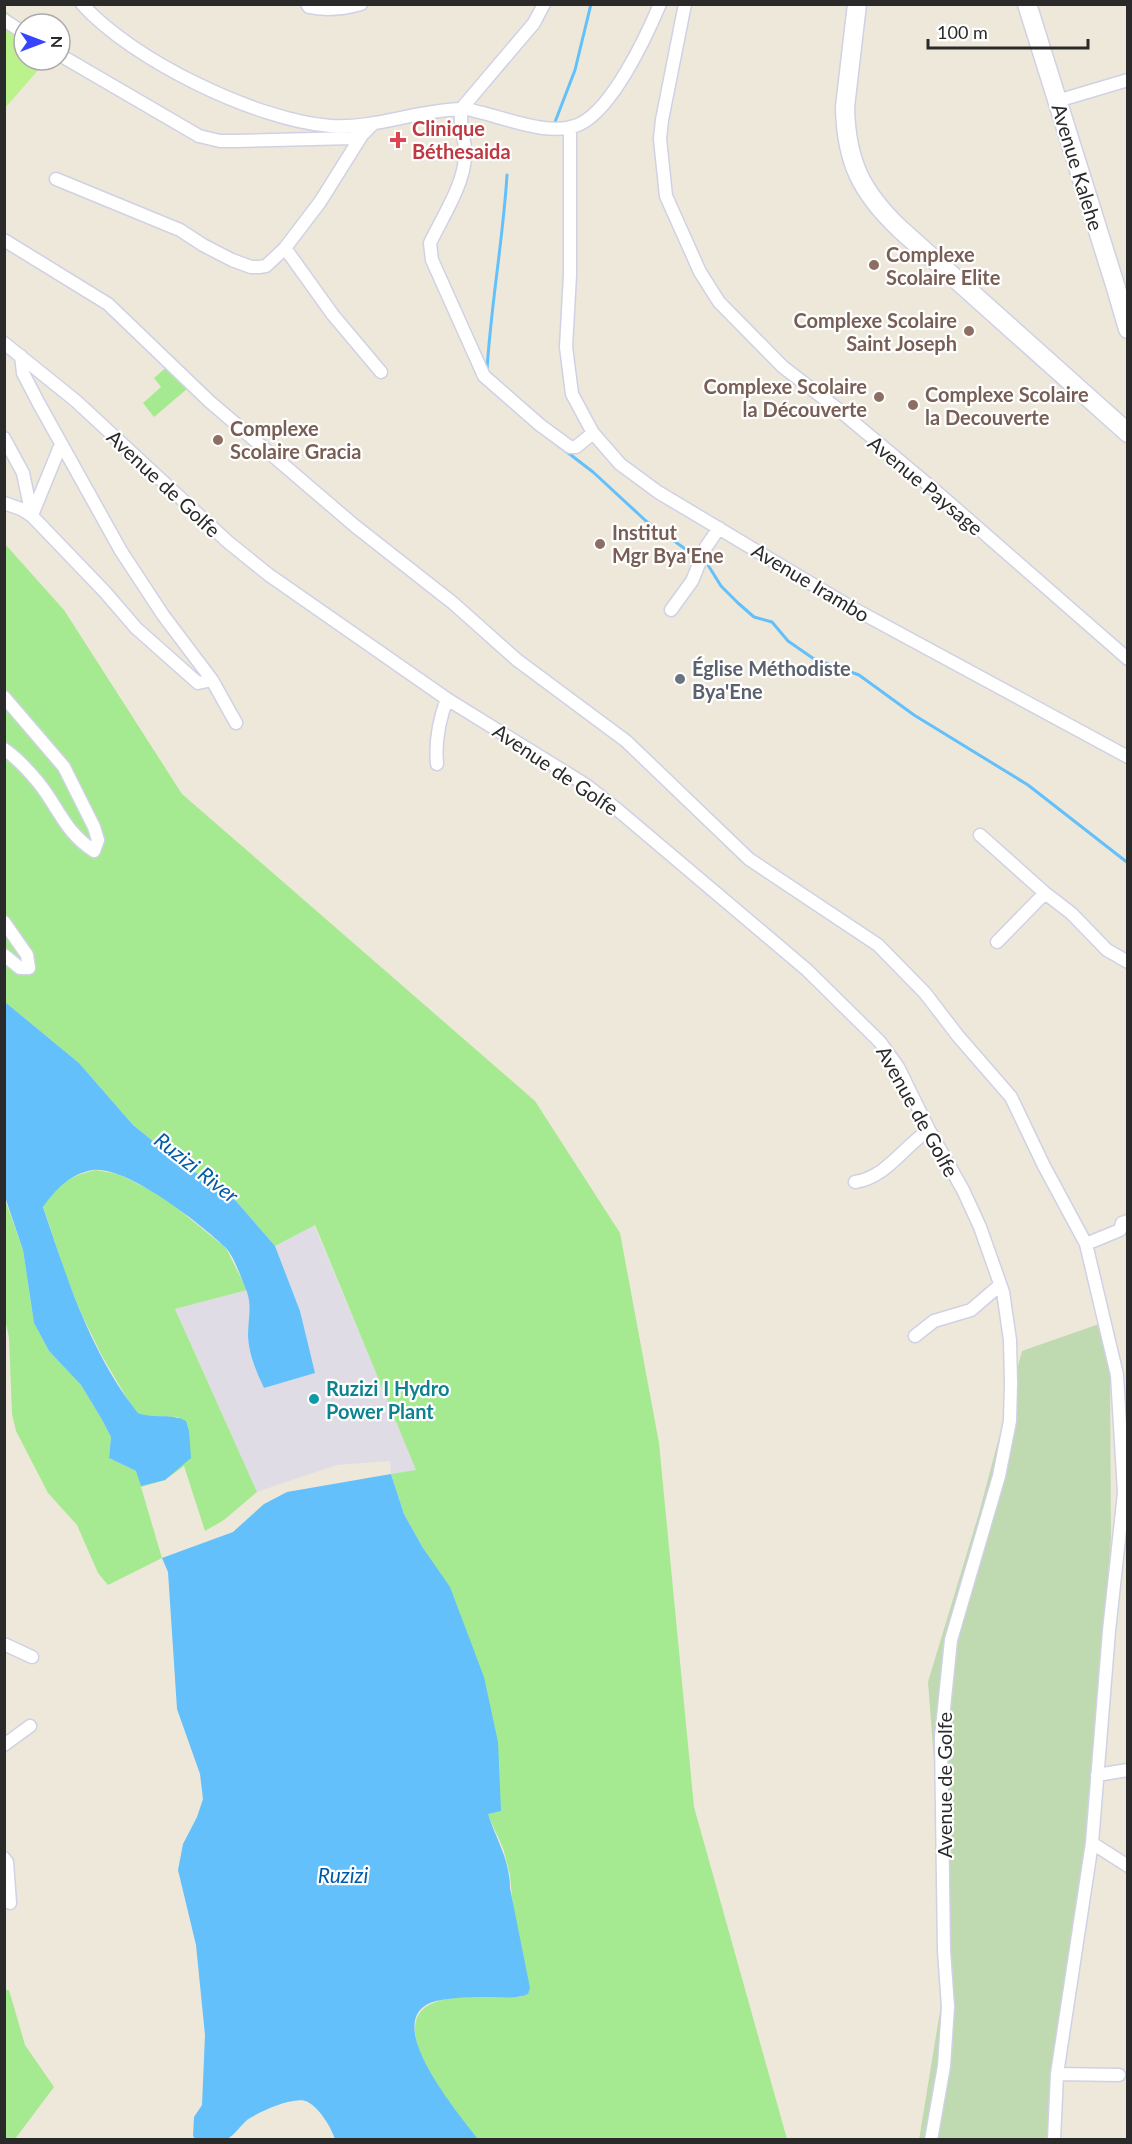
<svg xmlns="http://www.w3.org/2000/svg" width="1132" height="2144" font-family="Lato,sans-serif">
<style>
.industrial{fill:#e0dce5}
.green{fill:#a5ea91}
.cemetery{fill:#bfd9b0}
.pitch{fill:#bbf28c}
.water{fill:#63c0fa}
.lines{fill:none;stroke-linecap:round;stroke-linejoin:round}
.stream{stroke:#63c0fa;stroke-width:3}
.street-casing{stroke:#d0d1e4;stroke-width:15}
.secondary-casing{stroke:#d0d1e4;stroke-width:21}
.street{stroke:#fff;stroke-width:12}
.secondary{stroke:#fff;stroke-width:18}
.health-dot{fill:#e0444e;stroke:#fff;stroke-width:2}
.education-dot{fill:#8d6e63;stroke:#fff;stroke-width:2}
.worship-dot{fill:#6b7280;stroke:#fff;stroke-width:2}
.culture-dot{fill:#0f9aa8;stroke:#fff;stroke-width:2}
.labels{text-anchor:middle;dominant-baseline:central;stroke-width:4.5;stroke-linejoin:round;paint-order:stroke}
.health-label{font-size:20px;font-weight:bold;fill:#be3a42;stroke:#fff;text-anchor:start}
.street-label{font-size:20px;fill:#2a2a2a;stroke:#fff}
.education-label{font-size:20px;font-weight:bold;fill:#785e54;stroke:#fff;text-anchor:start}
.worship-label{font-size:20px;font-weight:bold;fill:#5b616d;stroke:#fff;text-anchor:start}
.culture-label{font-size:20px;font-weight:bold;fill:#0d838f;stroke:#fff;text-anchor:start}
.water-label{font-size:21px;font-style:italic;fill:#005aa8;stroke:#fff}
</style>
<rect width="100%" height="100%" fill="#eee8da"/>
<!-- industrial -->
<path class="industrial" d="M 314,1225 L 417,1471 L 391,1474 L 390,1461 L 337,1465 L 257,1492 L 175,1309 L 247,1290 L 251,1307 L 248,1336 L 252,1361 L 264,1388 L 314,1373 L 300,1311 L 275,1246 Z"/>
<!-- green -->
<path class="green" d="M 168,366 L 187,389 L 154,417 L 143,403 L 161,387 L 154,378 Z
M 5,544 L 64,610 L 182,794 L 535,1101 L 620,1233 L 659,1443 L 694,1807 L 787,2139 L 478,2139 C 459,2114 380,2025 433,2003 C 453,1994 498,1997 521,1997 L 510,1875 L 503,1848 L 487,1813 L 500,1811 L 498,1778 L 423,1548 L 404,1514 L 391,1474 L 416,1470 L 315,1225 L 275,1246 L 236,1201 L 164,1150 L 133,1125 L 79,1063 L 5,1002 Z
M 96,1170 L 118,1174 L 162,1196 L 226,1248 L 247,1290 L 175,1309 L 257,1492 L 224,1520 L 205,1531 L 184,1466 L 165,1480 L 141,1487 L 162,1558 L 108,1585 L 98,1573 L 77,1525 L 48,1493 L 16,1431 L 12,1414 L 9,1338 L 4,1314 L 4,1197 L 23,1250 L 34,1323 L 49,1351 L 81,1385 L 101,1418 L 111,1437 L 109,1458 L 136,1471 L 179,1417 L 147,1416 L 138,1413 L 131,1405 L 102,1356 L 82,1315 L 66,1276 L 43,1206 C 61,1183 67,1177 96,1170 Z
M 5,1990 L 9,1990 L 25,2045 L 54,2087 L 15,2139 L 5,2139 Z"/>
<!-- cemetery -->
<path class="cemetery" d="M 1099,1324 L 1110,1371 L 1111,1538 L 1088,1825 L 1061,2049 L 1057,2139 L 919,2140 L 949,1956 L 928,1682 L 979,1513 L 1022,1351 Z"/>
<!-- pitch -->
<path class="pitch" d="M 5,10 L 24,28 L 24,60 L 47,60 L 5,108 Z"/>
<!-- water -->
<path class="water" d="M 5,1002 L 79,1063 L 133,1125 L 164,1150 L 236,1201 L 275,1246 L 300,1311 L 315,1373 L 264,1388 C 256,1371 249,1355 248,1336 C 248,1318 253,1304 245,1287 C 240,1275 234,1256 225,1247 C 201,1224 126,1165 93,1170 C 70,1174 57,1188 43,1207 C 67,1278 90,1353 138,1413 C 153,1419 172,1413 186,1421 L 189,1431 L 191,1458 L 165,1480 L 141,1486 L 136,1471 L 109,1458 L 111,1437 L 101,1418 L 81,1385 L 49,1351 L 34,1323 L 23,1250 L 5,1197 Z
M 391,1474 L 404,1514 L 423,1548 L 450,1587 L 484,1677 L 498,1742 L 501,1811 L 488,1814 C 496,1839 510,1860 510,1888 L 530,1988 L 528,1994 C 517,1999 504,1997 492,1997 C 474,1997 454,1997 436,2001 C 375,2017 461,2116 478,2139 L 335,2139 C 331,2127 320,2109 308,2102 C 295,2095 259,2112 247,2120 C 240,2126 235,2135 227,2139 L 195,2139 L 193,2136 L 194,2117 L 202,2105 L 205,2035 L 196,1945 L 178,1870 L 183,1844 L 197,1817 L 203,1799 L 200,1774 L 177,1709 L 168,1572 L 162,1558 L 233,1532 L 264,1504 L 287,1492 Z"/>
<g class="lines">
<!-- stream -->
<path class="stream" d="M 555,122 L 575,70 L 591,4
M 487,370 C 491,304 503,240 507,175
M 550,439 L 593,472 L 646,521 L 698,558
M 708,565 L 721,586 L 738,603 L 754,617 L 772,622 L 788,641 L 814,659 L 859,675 L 914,715 L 1028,785 L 1128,863"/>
<defs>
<path id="street" d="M 82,4 C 132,60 256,120 330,126 C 375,129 417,110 461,109 C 468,108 476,112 483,113 C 511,120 552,137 580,124 C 613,108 646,37 660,4
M 307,4 L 309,7 C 327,11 343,9 361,4
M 544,4 L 534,23 L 462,108 C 458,128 466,137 465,155 C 465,183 442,218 430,243 L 432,260 L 484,376 L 540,425 L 570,447 L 576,447 L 593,433
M 685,4 L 662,120 L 660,139 L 666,196 L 700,272 L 719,302 L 783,367 L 839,410 L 938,493 L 1128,659
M 4,20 L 24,33
M 60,55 L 199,136 L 220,141 L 235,141 L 352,138 L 362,135
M 1057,101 L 1128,80
M 570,127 L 570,275 L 566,347 L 572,394 L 593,433 L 620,464 L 658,492 L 847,605 L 1128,757
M 56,179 L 180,230 L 203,245 L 232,260 L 251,267 L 259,267 L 266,266 L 285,248 L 320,202 L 362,135 L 373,124
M 4,240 L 108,304 L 209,401 L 355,526 L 453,603 L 517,660 L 626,741 L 749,859 L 878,945 L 925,993 L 958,1036 L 1011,1097 L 1044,1166 L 1086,1244 L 1117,1375 L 1124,1493 L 1109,1631 L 1092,1843 L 1057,2074 L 1054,2140
M 285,248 L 333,315 L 381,372
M 4,343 L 76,401 L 228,542 L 269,575 L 447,699 L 586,785 L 619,811 L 807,970 L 880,1042 L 898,1067 L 929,1130 L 963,1190 L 980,1227 L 1003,1292 L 1010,1340 L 1011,1383 L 1010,1421 L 999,1476 L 951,1640 L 941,1737 L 944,1951 L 948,2007 L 944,2066 L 931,2140
M 21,356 L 23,373 L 38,402 L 121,551 L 163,615 L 212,680 L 236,723
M 4,438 L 23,473 L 32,516
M 4,503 L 21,509 L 32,516 L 105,592 L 136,628 L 198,683 L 212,680
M 32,515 L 61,444
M 671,610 L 692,581 L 706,547 L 719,528
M 4,697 L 64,767 L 94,827 L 98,840 L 94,851 C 64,831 59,808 38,782 C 28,770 17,758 4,749
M 437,764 C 435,742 439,720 447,699
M 980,835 L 1045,893 L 1071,913 L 1107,950 L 1128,962
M 4,922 L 27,955 L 29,968 L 20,968 L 4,955
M 997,942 L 1045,893
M 855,1182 C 887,1177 904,1146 929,1130
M 1086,1244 L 1120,1230 L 1122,1223 L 1128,1221
M 915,1336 L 934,1321 L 971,1310 L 1000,1285
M 4,1644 L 32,1657
M 4,1745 L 30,1726
M 1097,1775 L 1128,1770
M 1092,1843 L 1128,1866
M 4,1858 L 7,1862 L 10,1903
M 1057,2074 L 1119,2075"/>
<path id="secondary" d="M 857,4 L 845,107 C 846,161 861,192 900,229 L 1128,433
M 1027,4 L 1116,288 L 1128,329"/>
</defs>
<!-- street casing -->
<use href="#street" class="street-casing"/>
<!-- secondary casing -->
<use href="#secondary" class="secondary-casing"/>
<!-- street -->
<use href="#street" class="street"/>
<!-- secondary -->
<use href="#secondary" class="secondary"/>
</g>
<!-- markers -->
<path class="health-dot" d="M395 131h6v6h6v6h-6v6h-6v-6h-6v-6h6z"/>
<g class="education-dot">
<circle cx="874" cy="265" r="6"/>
<circle cx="969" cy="331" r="6"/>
<circle cx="879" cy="397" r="6"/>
<circle cx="913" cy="405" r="6"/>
<circle cx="218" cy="440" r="6"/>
<circle cx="600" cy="544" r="6"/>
</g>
<circle class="worship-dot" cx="680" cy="679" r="6"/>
<circle class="culture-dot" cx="314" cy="1399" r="6"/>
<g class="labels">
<!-- health labels -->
<g class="health-label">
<text x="412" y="128">Clinique<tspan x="412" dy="23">Béthesaida</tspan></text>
</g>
<!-- street labels -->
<g class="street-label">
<text transform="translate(1078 167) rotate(73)">Avenue Kalehe</text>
<text transform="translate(164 483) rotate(43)">Avenue de Golfe</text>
<text transform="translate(926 485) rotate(40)">Avenue Paysage</text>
<text transform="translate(811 582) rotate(31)">Avenue Irambo</text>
<text transform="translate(556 769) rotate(34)">Avenue de Golfe</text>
<text transform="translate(918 1111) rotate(61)">Avenue de Golfe</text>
<text transform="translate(944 1785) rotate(-90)">Avenue de Golfe</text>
</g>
<!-- education labels -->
<g class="education-label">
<text x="886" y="254">Complexe<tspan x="886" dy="23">Scolaire Elite</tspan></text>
<text x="957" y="320" text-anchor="end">Complexe Scolaire<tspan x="957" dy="23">Saint Joseph</tspan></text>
<text x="867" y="386" text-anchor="end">Complexe Scolaire<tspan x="867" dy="23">la Découverte</tspan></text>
<text x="925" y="394">Complexe Scolaire<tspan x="925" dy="23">la Decouverte</tspan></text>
<text x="230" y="428">Complexe<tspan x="230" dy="23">Scolaire Gracia</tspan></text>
<text x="612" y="532">Institut<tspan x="612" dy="23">Mgr Bya'Ene</tspan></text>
</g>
<!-- worship labels -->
<g class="worship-label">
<text x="692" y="668">Église Méthodiste<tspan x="692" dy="23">Bya'Ene</tspan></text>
</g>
<!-- culture labels -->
<g class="culture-label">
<text x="326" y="1388">Ruzizi I Hydro<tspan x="326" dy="23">Power Plant</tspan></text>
</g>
<!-- water labels -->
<g class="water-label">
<text transform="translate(197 1167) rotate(38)">Ruzizi River</text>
<text x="343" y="1874">Ruzizi</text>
</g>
</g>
<!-- border -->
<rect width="1132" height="2144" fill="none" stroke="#2a2a2a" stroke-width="12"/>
<!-- north arrow -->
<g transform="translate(42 42) rotate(90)"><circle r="28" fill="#ffffff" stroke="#aaaaaa" stroke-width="1.5"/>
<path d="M0-4.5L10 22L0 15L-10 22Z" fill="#3644ff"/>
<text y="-9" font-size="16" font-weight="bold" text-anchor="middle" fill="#2a2a2a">N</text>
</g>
<!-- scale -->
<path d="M928 39v9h160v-9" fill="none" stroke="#2a2a2a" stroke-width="3"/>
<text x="937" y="39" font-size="18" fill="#2a2a2a" stroke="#ffffff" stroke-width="4.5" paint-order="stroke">100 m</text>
</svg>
